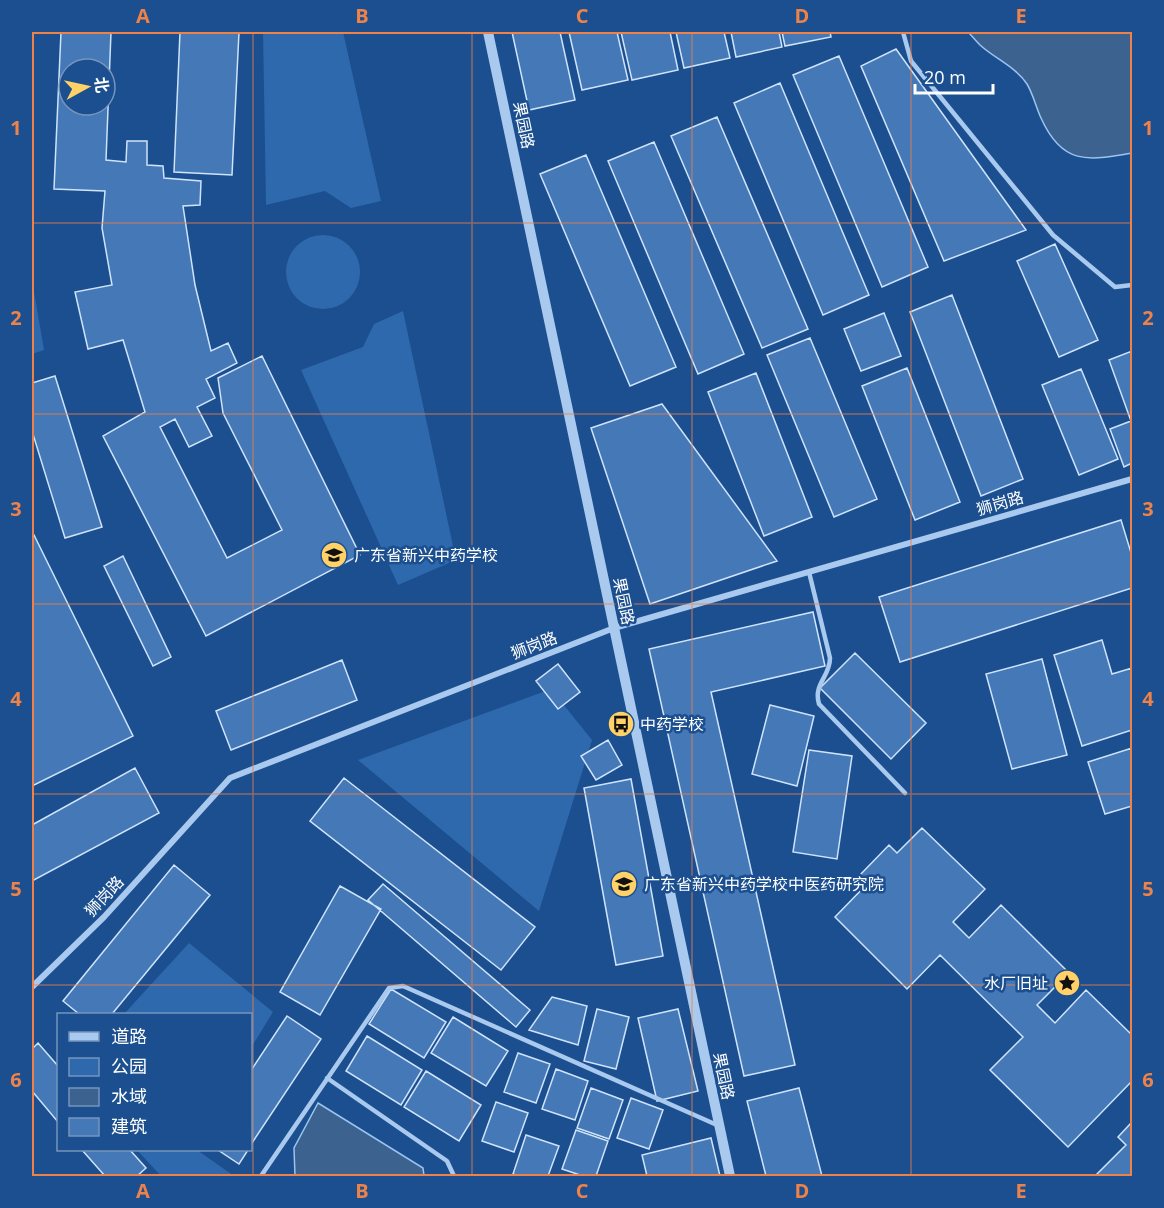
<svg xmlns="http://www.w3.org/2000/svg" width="1164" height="1208" font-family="'Open Sans','Noto Sans SC',sans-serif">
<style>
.green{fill:#2e69ad}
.water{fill:#3c6290;stroke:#9cc4f0;stroke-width:1.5}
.building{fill:#4478b7;stroke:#cfe3fa;stroke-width:1.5;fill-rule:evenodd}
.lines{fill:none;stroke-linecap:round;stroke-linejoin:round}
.service{stroke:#a9c9ee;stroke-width:4.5}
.minor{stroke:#a9c9ee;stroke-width:6}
.tertiary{stroke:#a9c9ee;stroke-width:10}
.grid{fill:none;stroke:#ee8249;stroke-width:1.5;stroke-opacity:0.55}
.labels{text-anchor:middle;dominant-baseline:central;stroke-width:5;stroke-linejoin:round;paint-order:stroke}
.street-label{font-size:16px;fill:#fff;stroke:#1b4f8f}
.poi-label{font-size:16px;fill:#fff;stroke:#1b4f8f;text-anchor:start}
.neatline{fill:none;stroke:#ee8249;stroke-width:2}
.grid-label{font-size:20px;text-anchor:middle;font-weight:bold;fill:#ee8249}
</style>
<rect width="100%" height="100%" fill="#1b4f8f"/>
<!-- green -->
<path class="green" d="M 263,32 L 343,32 L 381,201 L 351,208 L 325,191 L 266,205 Z
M286 272a37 37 0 1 1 74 0a37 37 0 1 1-74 0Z
M 32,280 L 44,350 L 32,354 Z
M 403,311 L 456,560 L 398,585 L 301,370 L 363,347 L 374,324 Z
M 551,689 L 592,740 L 539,911 L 358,760 Z
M 189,943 L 273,1012 L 251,1048 L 250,1014 L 124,1014 Z
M 137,1150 L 197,1150 L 234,1176 L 161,1176 Z"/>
<!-- water -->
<path class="water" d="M 968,32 L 1132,32 L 1132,153 C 1087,161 1062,165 1041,118 C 1036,107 1033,94 1027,84 C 1016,67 994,58 980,45 C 976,41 972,36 968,32 Z
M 318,1103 L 423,1168 L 424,1176 L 295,1176 L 294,1148 Z"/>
<!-- building -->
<path class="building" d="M 61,32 L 111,32 L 106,160 L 126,162 L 127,141 L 147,141 L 147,165 L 163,166 L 164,178 L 201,181 L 200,205 L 183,206 L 195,285 L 211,351 L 228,343 L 237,363 L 206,379 L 215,398 L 197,407 L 212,436 L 189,447 L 175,419 L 160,427 L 227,558 L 282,530 L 223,413 L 218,378 L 262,356 L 360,555 L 206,636 L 103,436 L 145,412 L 123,340 L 88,349 L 75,292 L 112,285 L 102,228 L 105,191 L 54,189 ZM 69,69 L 105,69 L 105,105 L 69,105 Z
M 180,32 L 239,32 L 232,175 L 174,172 Z
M 512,32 L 560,32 L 575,100 L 529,110 Z
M 569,32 L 617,32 L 628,80 L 582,90 Z
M 621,32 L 670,32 L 678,70 L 632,80 Z
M 676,32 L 724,32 L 730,58 L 684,68 Z
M 731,32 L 779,32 L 782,47 L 736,57 Z
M 782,32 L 830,32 L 831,37 L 785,46 Z
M 896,49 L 1026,230 L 944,261 L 861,66 Z
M 839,56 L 928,267 L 882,287 L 793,75 Z
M 780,83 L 869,295 L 823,315 L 734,103 Z
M 717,117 L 808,329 L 762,348 L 671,136 Z
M 654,142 L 744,354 L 698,374 L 608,161 Z
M 586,155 L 676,367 L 630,386 L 540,174 Z
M 1055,244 L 1098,340 L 1059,357 L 1017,261 Z
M 952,295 L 1023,479 L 981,496 L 910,312 Z
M 884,313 L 901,356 L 861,371 L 844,329 Z
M 810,338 L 877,499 L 834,517 L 767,355 Z
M 1132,351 L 1132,463 L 1124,467 L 1110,429 L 1131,421 L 1109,360 Z
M 907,368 L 960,502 L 915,520 L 862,386 Z
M 1081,369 L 1118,459 L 1079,475 L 1042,385 Z
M 756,373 L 812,517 L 764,536 L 708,392 Z
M 55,376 L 102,527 L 65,538 L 32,431 L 32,383 Z
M 662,404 L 777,561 L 650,604 L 591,428 Z
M 1121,520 L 1132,556 L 1132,588 L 900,662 L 879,597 Z
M 34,535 L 133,736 L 32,786 L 32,536 Z
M 123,556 L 171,657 L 153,666 L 104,566 Z
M 813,612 L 825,666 L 711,692 L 795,1065 L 744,1076 L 649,649 Z
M 1102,640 L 1112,674 L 1132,668 L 1132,730 L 1082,746 L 1054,655 Z
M 855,653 L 926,723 L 891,759 L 820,688 Z
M 1042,659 L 1067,755 L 1012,769 L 986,674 Z
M 342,660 L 357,700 L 231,750 L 216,711 Z
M 558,664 L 580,692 L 558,709 L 536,681 Z
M 770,705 L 814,716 L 797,786 L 752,774 Z
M 608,740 L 622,765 L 596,780 L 581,756 Z
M 1132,748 L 1132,806 L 1105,814 L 1088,762 Z
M 809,750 L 852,756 L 837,859 L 793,852 Z
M 135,768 L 159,813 L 32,881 L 32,825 Z
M 344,778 L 535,927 L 501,970 L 310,821 Z
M 631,779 L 663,956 L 616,965 L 584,788 Z
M 922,828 L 985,889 L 953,922 L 969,938 L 1001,905 L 1069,973 L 1037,1005 L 1055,1023 L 1086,990 L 1132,1035 L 1132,1081 L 1068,1147 L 990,1070 L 1023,1037 L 940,955 L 907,989 L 835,917 L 867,884 L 859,876 L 889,845 L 897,853 Z
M 174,865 L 210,895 L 112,1014 L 79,1014 L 63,1001 Z
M 383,884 L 530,1010 L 516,1027 L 368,900 Z
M 340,886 L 381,909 L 320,1015 L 280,992 Z
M 391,989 L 446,1022 L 424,1058 L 369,1024 Z
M 552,997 L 587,1006 L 578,1045 L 529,1030 Z
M 597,1009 L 629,1017 L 616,1069 L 584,1061 Z
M 678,1009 L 698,1091 L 657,1101 L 638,1018 Z
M 287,1016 L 321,1039 L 250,1146 L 250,1072 Z
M 453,1017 L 508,1051 L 486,1086 L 431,1053 Z
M 367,1036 L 422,1070 L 401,1105 L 346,1071 Z
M 38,1043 L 58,1066 L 58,1122 L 32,1091 L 32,1049 Z
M 518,1053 L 550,1064 L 536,1103 L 504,1092 Z
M 556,1069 L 588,1081 L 575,1120 L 542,1109 Z
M 426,1071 L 481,1105 L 459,1141 L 404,1107 Z
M 591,1088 L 623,1100 L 609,1139 L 577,1128 Z
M 799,1088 L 822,1176 L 766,1176 L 747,1101 Z
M 631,1098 L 663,1110 L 649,1149 L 617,1138 Z
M 496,1102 L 528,1113 L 514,1152 L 482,1141 Z
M 1132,1122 L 1132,1176 L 1095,1176 L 1126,1145 L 1118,1137 Z
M 576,1130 L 608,1141 L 596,1176 L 583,1176 L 562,1169 Z
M 526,1135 L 559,1146 L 548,1176 L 519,1176 L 513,1174 Z
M 711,1138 L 720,1176 L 647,1176 L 642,1155 Z
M 82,1150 L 130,1150 L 146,1168 L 137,1176 L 105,1176 Z
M 218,1150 L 248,1150 L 239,1164 Z"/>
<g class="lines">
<!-- service -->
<path class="service" d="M 903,32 L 911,61 L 1053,235 L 1115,287 L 1132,285
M 809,572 L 830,658 C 830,677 813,684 819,704 L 905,793
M 327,1078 L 447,1161 L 454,1176
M 261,1176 L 389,988 L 403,986 L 717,1125"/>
<!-- minor -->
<path class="minor" d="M 32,987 L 104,917 L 230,778 L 614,628 L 1132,479"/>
<!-- tertiary -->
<path class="tertiary" d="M 488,32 L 730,1176"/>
</g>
<!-- grid -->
<path class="grid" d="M 253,32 L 253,1176M 472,32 L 472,1176M 692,32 L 692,1176M 911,32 L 911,1176M 32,223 L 1132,223M 32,414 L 1132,414M 32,604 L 1132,604M 32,794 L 1132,794M 32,985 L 1132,985"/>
<!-- icons -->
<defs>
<symbol id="university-disc" viewBox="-11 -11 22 22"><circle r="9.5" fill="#ffd166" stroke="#1b4f8f"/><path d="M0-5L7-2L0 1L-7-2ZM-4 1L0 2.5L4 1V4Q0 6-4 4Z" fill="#111"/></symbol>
<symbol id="bus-disc" viewBox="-11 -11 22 22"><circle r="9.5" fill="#ffd166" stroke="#1b4f8f"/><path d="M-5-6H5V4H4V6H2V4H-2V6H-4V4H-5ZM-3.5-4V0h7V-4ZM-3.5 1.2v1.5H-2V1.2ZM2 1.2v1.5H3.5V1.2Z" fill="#111"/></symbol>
<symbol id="sight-disc" viewBox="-11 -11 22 22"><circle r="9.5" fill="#ffd166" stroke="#1b4f8f"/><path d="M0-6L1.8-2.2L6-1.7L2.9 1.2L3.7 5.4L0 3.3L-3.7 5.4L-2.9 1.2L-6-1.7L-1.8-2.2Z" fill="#111"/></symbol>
</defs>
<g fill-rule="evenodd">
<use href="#university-disc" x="319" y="540" width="30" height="30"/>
<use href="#bus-disc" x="606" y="709" width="30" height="30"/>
<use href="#university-disc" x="609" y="869" width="30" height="30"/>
<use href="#sight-disc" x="1052" y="968" width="30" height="30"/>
</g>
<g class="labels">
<!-- street labels -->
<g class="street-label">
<text transform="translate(524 125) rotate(78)">果园路</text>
<text transform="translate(1000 503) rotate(-16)">狮岗路</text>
<text transform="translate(624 601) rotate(78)">果园路</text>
<text transform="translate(534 645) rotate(-21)">狮岗路</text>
<text transform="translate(104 896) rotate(-47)">狮岗路</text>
<text transform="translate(724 1076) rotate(78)">果园路</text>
</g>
<!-- poi labels -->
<g class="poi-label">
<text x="354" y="555">广东省新兴中药学校</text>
<text x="640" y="724">中药学校</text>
<text x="644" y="884">广东省新兴中药学校中医药研究院</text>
<text x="1048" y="983" text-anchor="end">水厂旧址</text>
</g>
</g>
<!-- border -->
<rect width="1164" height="1208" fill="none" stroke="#1b4f8f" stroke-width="66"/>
<!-- legend -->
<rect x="57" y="1013" width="195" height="138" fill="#1b4f8f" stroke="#7695bc" stroke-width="1.5"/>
<rect x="69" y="1032" width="30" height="9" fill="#a9c9ee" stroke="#7695bc" stroke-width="1.5"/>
<text x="111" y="1043" font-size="18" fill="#ffffff">道路</text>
<rect x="69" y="1058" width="30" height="18" fill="#2e69ad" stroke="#7695bc" stroke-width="1.5"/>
<text x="111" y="1073" font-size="18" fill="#ffffff">公园</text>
<rect x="69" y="1088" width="30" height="18" fill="#3c6290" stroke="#7695bc" stroke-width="1.5"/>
<text x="111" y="1103" font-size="18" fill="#ffffff">水域</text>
<rect x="69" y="1118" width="30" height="18" fill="#4478b7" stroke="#7695bc" stroke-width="1.5"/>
<text x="111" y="1133" font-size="18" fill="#ffffff">建筑</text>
<!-- north arrow -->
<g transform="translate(87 87) rotate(82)"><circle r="28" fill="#1b4f8f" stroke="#7695bc" stroke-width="1.5"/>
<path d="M0-4.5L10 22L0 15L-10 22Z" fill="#ffd166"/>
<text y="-9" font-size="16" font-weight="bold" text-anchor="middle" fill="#ffffff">北</text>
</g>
<!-- scale -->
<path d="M915 84v9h78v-9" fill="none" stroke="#ffffff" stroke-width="3"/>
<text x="924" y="84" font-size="18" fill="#ffffff" stroke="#1b4f8f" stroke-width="4.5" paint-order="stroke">20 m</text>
<rect x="33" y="33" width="1098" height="1142" class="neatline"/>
<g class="grid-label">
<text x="143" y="23">A</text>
<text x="362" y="23">B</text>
<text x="582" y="23">C</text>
<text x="802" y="23">D</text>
<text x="1021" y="23">E</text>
<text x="16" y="135">1</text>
<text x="1148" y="135">1</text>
<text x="16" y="325">2</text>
<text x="1148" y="325">2</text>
<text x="16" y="516">3</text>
<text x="1148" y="516">3</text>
<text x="16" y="706">4</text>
<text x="1148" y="706">4</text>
<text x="16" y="896">5</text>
<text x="1148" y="896">5</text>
<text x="16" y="1087">6</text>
<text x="1148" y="1087">6</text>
<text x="143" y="1198">A</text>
<text x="362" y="1198">B</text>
<text x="582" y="1198">C</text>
<text x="802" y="1198">D</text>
<text x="1021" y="1198">E</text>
</g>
</svg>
